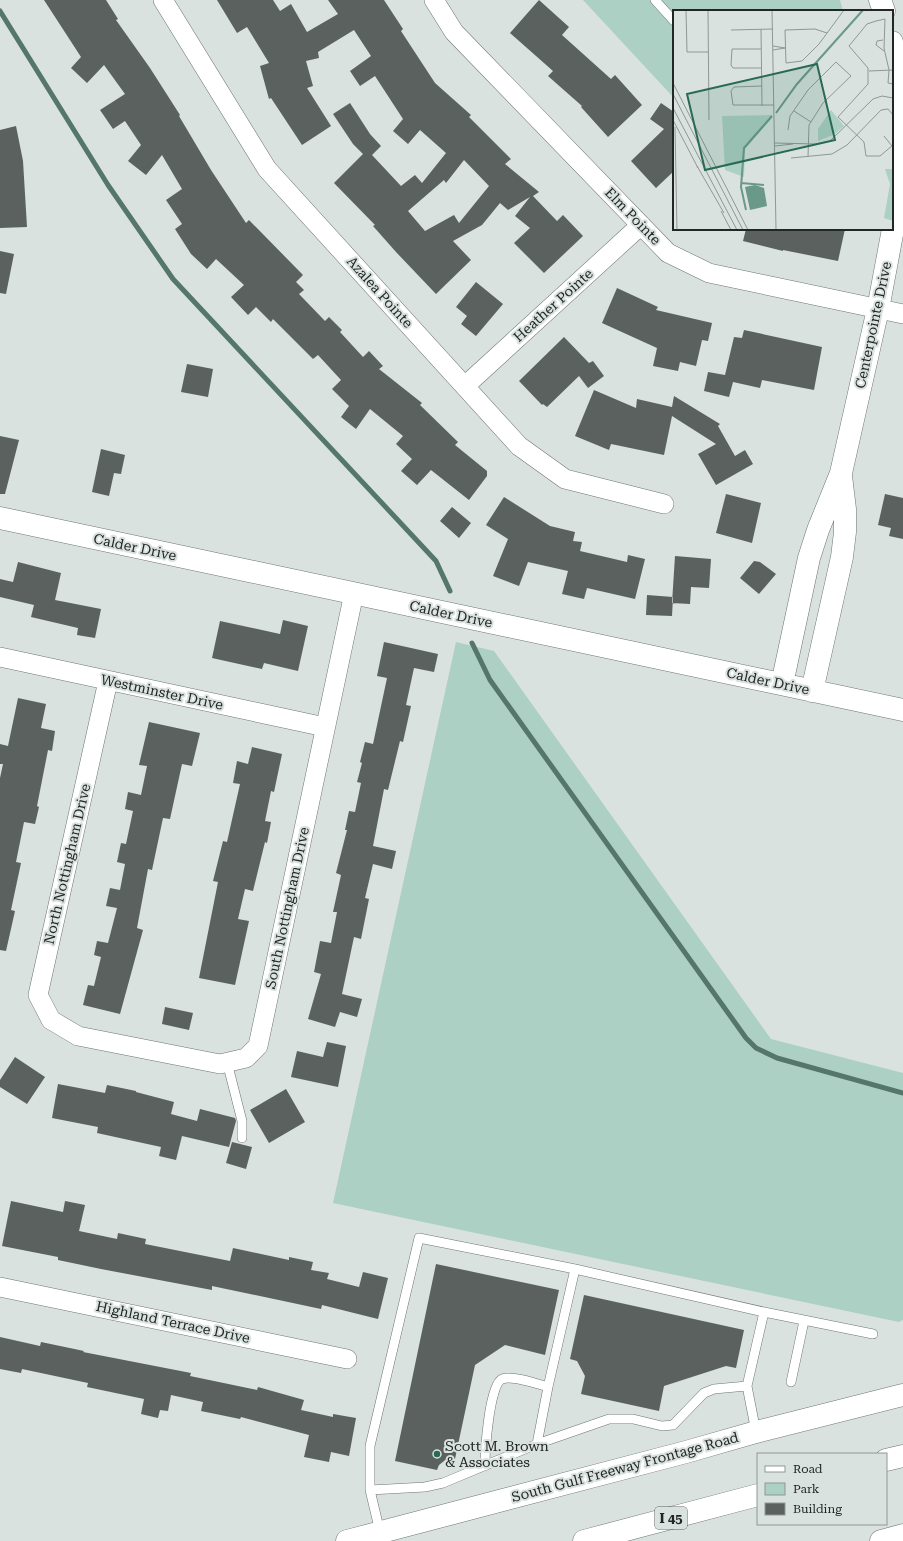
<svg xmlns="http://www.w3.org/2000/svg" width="903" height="1541" font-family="'Roboto Serif',serif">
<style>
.green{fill:#acd0c4}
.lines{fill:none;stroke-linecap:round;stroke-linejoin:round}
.stream{stroke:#54766b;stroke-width:5}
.building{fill:#5a615e;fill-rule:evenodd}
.lane-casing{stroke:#6e7573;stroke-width:10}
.street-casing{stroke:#6e7573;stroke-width:20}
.secondary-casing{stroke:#6e7573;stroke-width:23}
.highway-casing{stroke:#6e7573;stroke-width:23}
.lane{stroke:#fff;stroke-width:9}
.street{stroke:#fff;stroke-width:19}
.secondary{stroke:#fff;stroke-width:22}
.highway{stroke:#fff;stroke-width:22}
.poi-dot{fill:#286957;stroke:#d9e2df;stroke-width:1.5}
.labels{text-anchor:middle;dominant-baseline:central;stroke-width:4;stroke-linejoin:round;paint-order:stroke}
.shield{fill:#d9e2df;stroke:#595e5c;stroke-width:1}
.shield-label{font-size:13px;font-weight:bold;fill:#222624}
.street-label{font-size:14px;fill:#222624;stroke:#d9e2df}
.poi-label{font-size:14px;fill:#222624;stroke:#d9e2df;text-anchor:start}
.inset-river{fill:none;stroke:#6a9889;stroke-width:2}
.inset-road{fill:none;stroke:#909794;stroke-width:1}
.view{fill:#286957;fill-opacity:0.15;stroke:#286957;stroke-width:2}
.inset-edge{fill:none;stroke:#222624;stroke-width:2}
</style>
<rect width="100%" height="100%" fill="#d9e2df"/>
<!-- green -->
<path class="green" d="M 583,0 L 840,0 L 843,11 L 674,11 L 674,98 Z
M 456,642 L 494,651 L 771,1039 L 903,1073 L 903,1320 L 899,1322 L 333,1203 Z"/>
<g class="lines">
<!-- stream -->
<path class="stream" d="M 0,11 L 108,185 L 173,279 L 436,561 L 450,591
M 472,643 L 490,680 L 746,1038 L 756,1048 L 777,1058 L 903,1093"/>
</g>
<!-- building -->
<path class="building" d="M 44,0 L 106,0 L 118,19 L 116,20 L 150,68 L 180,115 L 179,116 L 211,170 L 246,223 L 249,220 L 303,275 L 296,282 L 304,290 L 299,294 L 325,321 L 329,317 L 342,330 L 340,332 L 363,357 L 369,351 L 383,366 L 379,369 L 422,403 L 420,405 L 458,442 L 455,445 L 487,471 L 487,476 L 469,500 L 431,470 L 417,485 L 401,471 L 412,459 L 396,444 L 403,436 L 370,409 L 356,429 L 341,417 L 349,406 L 332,389 L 341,380 L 318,355 L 313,359 L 273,319 L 271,322 L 256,307 L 248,315 L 231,297 L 244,285 L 216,259 L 207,269 L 191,254 L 175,229 L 182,224 L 166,200 L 182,189 L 162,155 L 146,175 L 128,161 L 141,145 L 125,121 L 113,129 L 100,110 L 125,94 L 104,65 L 87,83 L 71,68 L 81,57 Z
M 217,0 L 273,0 L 280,11 L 291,4 L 307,32 L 338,14 L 328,0 L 384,0 L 403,29 L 401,31 L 435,83 L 471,115 L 469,117 L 511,159 L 505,164 L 539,192 L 533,196 L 557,221 L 563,215 L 583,236 L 544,273 L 514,243 L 530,228 L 515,216 L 530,197 L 508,210 L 500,203 L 482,225 L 453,241 L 471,260 L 436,294 L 396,252 L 373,226 L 375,225 L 334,183 L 363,154 L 353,144 L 333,114 L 350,103 L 370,134 L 381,146 L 372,155 L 401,186 L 415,175 L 422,183 L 446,153 L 420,130 L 408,144 L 393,131 L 403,119 L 375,76 L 360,86 L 350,71 L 371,56 L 354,30 L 318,52 L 319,58 L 306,61 L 313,86 L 307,88 L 331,126 L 302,145 L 271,98 L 269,99 L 260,66 L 269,63 L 247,27 L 237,33 ZM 464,160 L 489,186 L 459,223 L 454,215 L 425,231 L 408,211 L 444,180 L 446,183 Z
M 539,0 L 569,27 L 562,35 L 611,79 L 615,75 L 642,105 L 608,137 L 581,107 L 582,106 L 548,76 L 553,71 L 510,33 Z
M 661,103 L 674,112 L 674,171 L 656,188 L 631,161 L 664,129 L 650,119 Z
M 16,126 L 23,161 L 27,227 L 0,228 L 0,130 Z
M 746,229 L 845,229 L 838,261 L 783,250 L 783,251 L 743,241 Z
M 0,251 L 14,254 L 6,294 L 0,293 Z
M 476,282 L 503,304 L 476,336 L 461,324 L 467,316 L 456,307 Z
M 617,288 L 658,307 L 656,310 L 712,323 L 708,341 L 702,340 L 696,366 L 680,362 L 678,371 L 653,366 L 657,348 L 602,323 Z
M 744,330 L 822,347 L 814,390 L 762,380 L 760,388 L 733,382 L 729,397 L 704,391 L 708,372 L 725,375 L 734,337 L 742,338 Z
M 564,337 L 589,363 L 593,361 L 604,376 L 588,388 L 579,376 L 547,407 L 543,404 L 542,405 L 519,381 Z
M 187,364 L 213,369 L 208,397 L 181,392 Z
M 594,390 L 636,408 L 637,399 L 672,407 L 674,396 L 720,424 L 718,426 L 735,456 L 745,450 L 753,464 L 716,485 L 698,454 L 716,444 L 672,416 L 664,455 L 611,444 L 609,450 L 575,436 Z
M 0,436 L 19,440 L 5,494 L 0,494 Z
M 101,449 L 125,455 L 121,474 L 114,473 L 109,496 L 92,492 Z
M 726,494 L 761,503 L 752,543 L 716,533 Z
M 885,494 L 903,498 L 903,539 L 889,536 L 891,528 L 878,525 Z
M 504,497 L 550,526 L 575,532 L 573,541 L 582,542 L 580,551 L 627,562 L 628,555 L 645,559 L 635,599 L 587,588 L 584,599 L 562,594 L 568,571 L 528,562 L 519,586 L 493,576 L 508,539 L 486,525 Z
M 452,507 L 471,523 L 459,538 L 440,521 Z
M 675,556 L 711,559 L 709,588 L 691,587 L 690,604 L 672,603 Z
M 754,561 L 760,562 L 776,574 L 759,594 L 740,578 Z
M 18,562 L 61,573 L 55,600 L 101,609 L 95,638 L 77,635 L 78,628 L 31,617 L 34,605 L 0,597 L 0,579 L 13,582 Z
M 647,595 L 673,597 L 672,616 L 646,615 Z
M 283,620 L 308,626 L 298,671 L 264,663 L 262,669 L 212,658 L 220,621 L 280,634 Z
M 384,642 L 438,654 L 434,672 L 414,668 L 406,705 L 411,706 L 403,742 L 400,741 L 388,790 L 384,789 L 373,846 L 396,851 L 392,869 L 373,864 L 365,898 L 369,899 L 361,939 L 354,937 L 342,994 L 362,999 L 357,1017 L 340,1012 L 335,1027 L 308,1019 L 321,974 L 314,972 L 320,941 L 331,943 L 337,912 L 333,912 L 341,875 L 336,873 L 347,830 L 345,830 L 349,811 L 355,812 L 361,783 L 357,782 L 362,763 L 360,762 L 365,742 L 373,744 L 387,678 L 377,676 Z
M 18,698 L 46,704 L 41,728 L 55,731 L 52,751 L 48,750 L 37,806 L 39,807 L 35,824 L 24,822 L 16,862 L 21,863 L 11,910 L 15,911 L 6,951 L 0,950 L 0,778 L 3,764 L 0,764 L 0,744 L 8,746 Z
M 149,722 L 200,733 L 192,766 L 182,764 L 170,819 L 163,818 L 152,870 L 148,869 L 137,928 L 143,930 L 120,1014 L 83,1005 L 88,985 L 94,986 L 101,957 L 94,955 L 97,941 L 108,943 L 117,908 L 106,906 L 110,888 L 120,890 L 125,864 L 117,862 L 121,843 L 126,844 L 133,811 L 125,809 L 128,792 L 141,795 L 147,766 L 139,765 Z
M 252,747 L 282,754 L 274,792 L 271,791 L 265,821 L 271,822 L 267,843 L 265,842 L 253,891 L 245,889 L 238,919 L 249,921 L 235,985 L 199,978 L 218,882 L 213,881 L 223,841 L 227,842 L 240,784 L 233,783 L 237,761 L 248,764 Z
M 165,1007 L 193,1013 L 189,1030 L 162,1024 Z
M 327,1042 L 346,1046 L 338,1087 L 291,1077 L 297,1051 L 323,1057 Z
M 15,1057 L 45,1077 L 27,1104 L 0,1087 L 0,1080 Z
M 58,1084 L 105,1093 L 107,1085 L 136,1091 L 136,1092 L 174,1102 L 171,1114 L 197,1121 L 200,1109 L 235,1118 L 236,1121 L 229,1147 L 182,1136 L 176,1160 L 159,1156 L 161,1147 L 97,1133 L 98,1127 L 52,1118 Z
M 286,1089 L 305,1122 L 269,1143 L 250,1110 Z
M 232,1142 L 252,1147 L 246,1169 L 226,1163 Z
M 11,1201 L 63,1212 L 65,1201 L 85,1205 L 79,1231 L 117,1239 L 118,1233 L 146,1239 L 145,1244 L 230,1261 L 233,1248 L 289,1260 L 289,1257 L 313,1262 L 311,1270 L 329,1273 L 327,1279 L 359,1287 L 363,1272 L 388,1278 L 378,1319 L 322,1305 L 321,1309 L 212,1286 L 212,1290 L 101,1269 L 58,1260 L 58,1257 L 2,1246 Z
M 436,1264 L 559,1290 L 545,1355 L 505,1345 L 475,1365 L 455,1459 L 449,1457 L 439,1465 L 437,1470 L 395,1461 Z
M 584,1295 L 744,1330 L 736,1368 L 726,1366 L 664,1386 L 659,1411 L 581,1394 L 585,1376 L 577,1361 L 570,1359 Z
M 0,1337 L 40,1346 L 41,1342 L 84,1351 L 83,1352 L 191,1373 L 190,1376 L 257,1390 L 258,1387 L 304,1400 L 301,1410 L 333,1417 L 333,1414 L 356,1418 L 349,1456 L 331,1452 L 329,1462 L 304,1457 L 309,1435 L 241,1417 L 240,1419 L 201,1411 L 203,1402 L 171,1395 L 168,1411 L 160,1410 L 158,1418 L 141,1414 L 144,1399 L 87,1387 L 88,1383 L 22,1369 L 21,1373 L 0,1369 Z"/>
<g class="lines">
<defs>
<path id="lane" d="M 655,0 L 674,21
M 227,1062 L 242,1121 L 242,1138
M 791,1382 L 804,1321
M 747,1386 L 756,1432
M 548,1387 L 575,1269
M 485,1466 C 485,1452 489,1385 502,1379 C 512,1375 538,1384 548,1387 L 537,1444
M 370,1490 L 425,1487 L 443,1483 L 537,1444 L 609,1419 L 633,1419 L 662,1426 L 673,1425 L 704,1393 L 714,1389 L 747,1386 L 764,1312
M 380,1532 L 370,1490 L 370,1446 L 419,1238 L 575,1269 L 764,1312 L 873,1334"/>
<path id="street" d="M 163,0 L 267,169 L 519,446 L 565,479 L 664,504
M 434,0 L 454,32 L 668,253 L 709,273 L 903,314
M 465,386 L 641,225
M 0,657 L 325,727
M 108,681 L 38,995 L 51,1020 L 78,1036 L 220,1064 L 246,1058 L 258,1046 L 354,593
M 0,1287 L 347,1359"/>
<path id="secondary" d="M 880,0 L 884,11
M 892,42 C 902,85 902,129 903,172
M 0,518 L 903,710
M 782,684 L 809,558 L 818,530 L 841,473 L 878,309 L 903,176
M 812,691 L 842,557 L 845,532 L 845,509 L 841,476
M 347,1541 L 686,1452 L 756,1432 L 903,1395"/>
<path id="highway" d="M 886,1460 L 903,1456
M 584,1541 L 758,1495
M 881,1541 L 903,1535"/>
</defs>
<!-- lane casing -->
<use href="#lane" class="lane-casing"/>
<!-- street casing -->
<use href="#street" class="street-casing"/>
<!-- secondary casing -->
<use href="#secondary" class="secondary-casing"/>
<!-- highway casing -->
<use href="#highway" class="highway-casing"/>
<!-- lane -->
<use href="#lane" class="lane"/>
<!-- street -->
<use href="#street" class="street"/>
<!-- secondary -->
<use href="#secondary" class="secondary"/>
<!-- highway -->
<use href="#highway" class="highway"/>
</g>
<!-- markers -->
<circle class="poi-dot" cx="437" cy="1454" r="4"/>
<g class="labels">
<!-- shield labels -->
<rect class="shield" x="655" y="1507" width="32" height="22" rx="3"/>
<g class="shield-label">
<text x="671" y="1518">I 45</text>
</g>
<!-- street labels -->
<g class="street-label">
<text transform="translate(633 216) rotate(46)">Elm Pointe</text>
<text transform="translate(380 292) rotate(48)">Azalea Pointe</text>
<text transform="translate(553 305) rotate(-42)">Heather Pointe</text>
<text transform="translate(873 325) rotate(-78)">Centerpointe Drive</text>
<text transform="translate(135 547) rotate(12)">Calder Drive</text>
<text transform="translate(451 614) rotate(12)">Calder Drive</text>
<text transform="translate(768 681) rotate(12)">Calder Drive</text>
<text transform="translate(162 692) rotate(12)">Westminster Drive</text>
<text transform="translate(67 864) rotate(-77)">North Nottingham Drive</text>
<text transform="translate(287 908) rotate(-78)">South Nottingham Drive</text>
<text transform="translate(173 1322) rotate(12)">Highland Terrace Drive</text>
<text transform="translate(625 1467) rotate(-15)">South Gulf Freeway Frontage Road</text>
</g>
<!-- poi labels -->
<g class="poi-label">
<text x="445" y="1446">Scott M. Brown<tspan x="445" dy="16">&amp; Associates</tspan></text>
</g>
</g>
<!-- overview -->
<g transform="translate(673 10)">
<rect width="220" height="220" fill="#d9e2df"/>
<path d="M 158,100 L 171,116 L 162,124 L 145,131 L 145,119 ZM 99,105 L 99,108 L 72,139 L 71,167 L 52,160 L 49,106 ZM 212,159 L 220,159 L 220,211 L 211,208 L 217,174 Z" fill="#acd0c4"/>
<path d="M 82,175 L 91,178 L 94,196 L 77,200 L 72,177 Z" fill="#6a9889"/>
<path class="inset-river" d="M 103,103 L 124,74 L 190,0M 68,173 L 91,175M 73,200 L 68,177 L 71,138 L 99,106"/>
<path class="inset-road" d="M 13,0 L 14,42 L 36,42M 35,0 L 36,110M 99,0 L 103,220M 0,3 L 0,72M 88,19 L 89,96M 58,20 L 100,19M 154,23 L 142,19 L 112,20 L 113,53 L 129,51 L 146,34 L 171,0M 210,30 L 204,31 L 203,35 L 211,41M 100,36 L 112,38M 88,39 L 59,39 L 58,55 L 60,58 L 89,58M 100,40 L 112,38M 196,61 L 220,60M 0,73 L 75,220M 220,74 L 215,73 L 216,60 L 211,38 L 212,9 L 203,11 L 194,14 L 176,36 L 195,58 L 195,74 L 165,107 L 191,132 L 193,146 L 207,146 L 220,135M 89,76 L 61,77 L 58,81 L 60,95 L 101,95M 0,84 L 70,220M 0,98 L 64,220M 121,101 L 138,112M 0,110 L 25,158M 2,117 L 4,220M 115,120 L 117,106 L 135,80 L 163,52 L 178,66 L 150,93 L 136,115 L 135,147M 211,126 L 219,136M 102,133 L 143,134 L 157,131 L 200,89 L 209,86 L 220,88M 102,136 L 120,134M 118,148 L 159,144 L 174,135 L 208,100 L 215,99 L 220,105M 24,156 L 51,203M 48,201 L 58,220"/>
<path class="view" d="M 144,54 L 162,130 L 32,160 L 14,84 Z"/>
<rect width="220" height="220" class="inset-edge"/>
</g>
<!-- legend -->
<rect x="757" y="1453" width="130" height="72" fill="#d9e2df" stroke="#909794"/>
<rect x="765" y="1466" width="20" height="6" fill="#ffffff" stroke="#909794"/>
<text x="793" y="1473" font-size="12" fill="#222624">Road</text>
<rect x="765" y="1483" width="20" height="12" fill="#acd0c4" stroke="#909794"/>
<text x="793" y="1493" font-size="12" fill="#222624">Park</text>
<rect x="765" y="1503" width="20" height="12" fill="#5a615e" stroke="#909794"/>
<text x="793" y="1513" font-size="12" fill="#222624">Building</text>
</svg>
